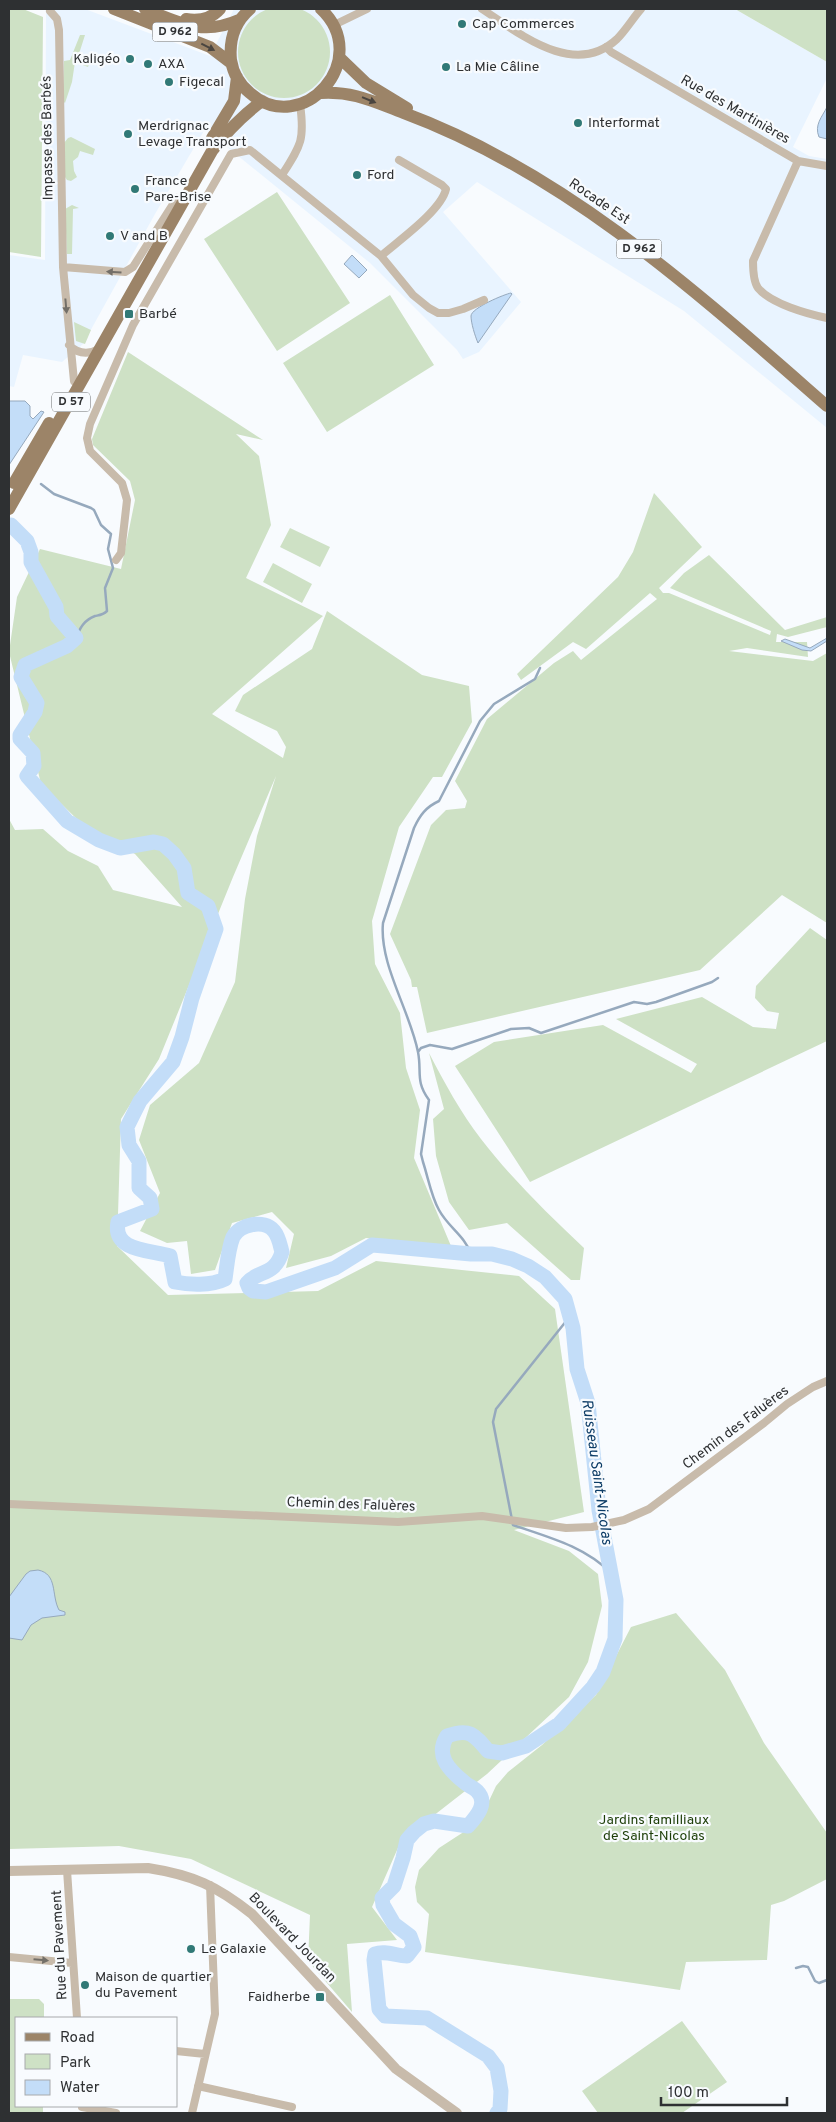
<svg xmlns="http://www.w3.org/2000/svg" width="836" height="2122" font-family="Overpass,sans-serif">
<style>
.built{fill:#e9f4ff}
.green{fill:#cee1c5}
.water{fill:#c3ddf8;stroke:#96a9bd}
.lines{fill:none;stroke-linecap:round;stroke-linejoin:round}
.stream{stroke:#96a9bd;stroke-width:2.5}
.river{stroke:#c3ddf8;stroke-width:15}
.minor{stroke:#c8bbab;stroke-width:8}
.tertiary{stroke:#c8bbab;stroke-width:10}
.primary{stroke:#9c8468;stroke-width:12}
.oneway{fill:#4a4540}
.oneway2{fill:#736f68}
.poi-dot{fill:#317976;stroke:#f8fbfe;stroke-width:2}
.labels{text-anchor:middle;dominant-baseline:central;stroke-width:4.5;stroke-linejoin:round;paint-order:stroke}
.shield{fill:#f8fbfe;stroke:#6b6d6f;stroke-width:1}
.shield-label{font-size:12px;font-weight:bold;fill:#2e3032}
.poi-label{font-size:14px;fill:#2e3032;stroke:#f8fbfe;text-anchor:start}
.street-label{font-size:14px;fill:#2e3032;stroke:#f8fbfe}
.park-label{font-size:14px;fill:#1d3e08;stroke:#f8fbfe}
.water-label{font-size:15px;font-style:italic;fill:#0c3c66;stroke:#f8fbfe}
</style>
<rect width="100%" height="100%" fill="#f8fbfe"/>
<!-- built -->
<path class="built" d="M 46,9 L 85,9 L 210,56 L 234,9 L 735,9 L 827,62 L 827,78 L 793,147 L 809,156 L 827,159 L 827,428 L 684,311 L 477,182 L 443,212 L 521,302 L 479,352 L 463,359 L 457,350 L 370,263 L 205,129 L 155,214 L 83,344 L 62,362 L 23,355 L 14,387 L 9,386 L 9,255 L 45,260 Z"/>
<!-- green -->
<path class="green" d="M238 52a46 46 0 1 1 92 0a46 46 0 1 1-92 0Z
M 9,9 L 23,9 L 43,17 L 41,257 L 9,252 Z
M 735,9 L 827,9 L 827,62 Z
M 80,35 L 85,35 L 78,57 L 90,62 L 88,67 L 75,62 L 72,82 L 65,103 L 63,101 L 64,61 L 70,60 Z
M 71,137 L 95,149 L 93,155 L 80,151 L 78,157 L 73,161 L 74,171 L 77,177 L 71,181 L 67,180 L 65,177 L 64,143 L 68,138 Z
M 277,192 L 350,303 L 277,351 L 204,239 Z
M 72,205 L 79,208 L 73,209 L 72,254 L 67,254 L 65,209 Z
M 390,295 L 434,365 L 327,432 L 283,363 Z
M 74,322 L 91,330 L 85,344 L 76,341 Z
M 128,352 L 263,440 L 236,434 L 259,456 L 271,525 L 246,578 L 323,616 L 212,714 L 283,758 L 286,747 L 277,731 L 235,711 L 243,695 L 312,649 L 327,611 L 422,675 L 469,686 L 472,722 L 442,777 L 433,777 L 399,827 L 372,921 L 375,964 L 400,1013 L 406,1068 L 420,1110 L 414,1158 L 451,1246 L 366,1238 L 331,1256 L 286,1268 L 294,1234 L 272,1212 L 232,1223 L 215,1270 L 191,1274 L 187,1241 L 167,1243 L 140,1231 L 160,1193 L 139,1140 L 150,1105 L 199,1063 L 235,982 L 245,899 L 257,836 L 276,776 L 233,877 L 159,1059 L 121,1119 L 117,1246 L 168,1295 L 318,1291 L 376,1261 L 519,1276 L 555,1309 L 584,1512 L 514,1530 L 569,1551 L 598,1574 L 602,1606 L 588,1662 L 569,1697 L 487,1774 L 401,1841 L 372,1907 L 397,1940 L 347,1944 L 352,2012 L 308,1961 L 310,1915 L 191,1859 L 119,1846 L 9,1849 L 9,819 L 15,830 L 43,829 L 68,851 L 98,866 L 113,890 L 182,907 L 135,854 L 85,827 L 41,784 L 9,652 L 17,597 L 40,549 L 121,569 L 135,500 L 130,481 L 93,445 L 92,439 Z
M 654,493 L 702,547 L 659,588 L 663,593 L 669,593 L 770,635 L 771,631 L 670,588 L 684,573 L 709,555 L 785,630 L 827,617 L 827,627 L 788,637 L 777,634 L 776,642 L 807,642 L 808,657 L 747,648 L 729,651 L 813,661 L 827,653 L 827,923 L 782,895 L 700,970 L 427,1033 L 417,987 L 412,987 L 411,980 L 390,934 L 431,825 L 446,810 L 465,808 L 467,801 L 455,781 L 487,719 L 554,663 L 573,651 L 581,660 L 657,599 L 650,593 L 586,649 L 573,642 L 521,680 L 517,674 L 618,577 L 633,552 Z
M 290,528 L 330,547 L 320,567 L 280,547 Z
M 273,563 L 312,584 L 302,603 L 263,582 Z
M 810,928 L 827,940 L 827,1041 L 530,1182 L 455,1066 L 494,1042 L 603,1025 L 691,1073 L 697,1064 L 616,1019 L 702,997 L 753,1027 L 776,1029 L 779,1013 L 767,1011 L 755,998 L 756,986 Z
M 429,1053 C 444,1082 461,1113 481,1139 C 511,1178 548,1214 584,1248 L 580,1280 L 571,1280 L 507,1223 L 469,1230 L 449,1202 L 436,1156 L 433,1119 L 444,1109 Z
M 676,1613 L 725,1670 L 764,1743 L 827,1833 L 827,1879 L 784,1901 L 771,1905 L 767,1960 L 686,1962 L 680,1990 L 425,1952 L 429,1914 L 417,1902 L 415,1887 L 419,1870 L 439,1848 L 479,1822 L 496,1786 L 508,1772 L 542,1745 L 596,1695 L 631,1627 Z
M 9,1999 L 39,1999 L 44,2004 L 44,2018 L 16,2018 L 16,2106 L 43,2106 L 43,2112 L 9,2113 Z
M 682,2021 L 727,2082 L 682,2113 L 598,2113 L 582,2091 Z"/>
<!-- water -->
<path class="water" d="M 827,107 L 827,139 L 819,137 C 814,125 822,117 827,107 Z
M 352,255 L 367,270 L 359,278 L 344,264 Z
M 511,293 L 512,294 L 478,343 C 475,336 471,323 471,316 C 471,308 505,294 511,293 Z
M 9,401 L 25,401 L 30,406 L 30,416 L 33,419 L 41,411 L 44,412 L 9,465 Z
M 827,638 L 827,641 L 811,651 L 802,650 L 781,641 L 785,639 L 810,648 Z
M 38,1570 C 58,1574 51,1595 59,1610 L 65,1612 L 65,1615 L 42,1618 L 31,1625 L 22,1640 L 9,1638 L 9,1597 L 26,1574 L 30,1571 Z"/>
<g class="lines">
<!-- stream -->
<path class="stream" d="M 41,484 L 54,494 L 91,508 L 94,510 L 101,525 L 111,534 L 108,549 L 113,568 L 105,588 L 107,611 C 103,615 100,615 95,616 C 84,620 80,628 76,638
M 418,1052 L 421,1048 L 430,1045 L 452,1049 L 511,1029 L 529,1028 L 541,1033 L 634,1002 L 647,1004 L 656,1002 L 712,982 L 718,978
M 471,1254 C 465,1236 448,1227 439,1210 C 431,1196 428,1177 423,1162 L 421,1154 L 429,1100 C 415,1081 422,1072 418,1052 C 410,1011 379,964 383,923 L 414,828 C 420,815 426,807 439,801 L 480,721 L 494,704 L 535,679 L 540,668
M 571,1315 L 496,1409 L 493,1422 L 513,1525 C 548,1537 584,1546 611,1573
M 796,1968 L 803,1966 L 808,1967 L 815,1981 L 819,1983 L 827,1980"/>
<!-- river -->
<path class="river" d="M 11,525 L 27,541 L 31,552 L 31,562 L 56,607 L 57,616 L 76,638 L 67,646 L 25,665 L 21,677 L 37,703 L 35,712 L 20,735 L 20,739 L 33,753 L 34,766 L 27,776 L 67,821 L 99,840 L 120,848 L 154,842 L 163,844 L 174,854 L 184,868 L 188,893 L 208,906 L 216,929 L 192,998 L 182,1037 L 173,1062 L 140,1101 L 127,1127 L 129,1145 L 139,1161 L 139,1188 L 150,1198 L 152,1209 L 118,1222 C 112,1252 151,1250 170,1256 L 175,1282 C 189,1285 211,1286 225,1279 C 227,1266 228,1249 233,1237 C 240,1224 264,1219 274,1231 C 279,1237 280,1245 282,1252 C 275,1276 258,1270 247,1283 L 249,1288 L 253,1291 L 266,1292 L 335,1268 L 372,1245 L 384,1246 L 471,1254 L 492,1254 L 512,1259 L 528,1266 L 545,1277 L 565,1299 L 573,1328 L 577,1369 L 588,1403 L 599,1510 L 616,1600 L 615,1639 L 603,1672 L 593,1687 L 559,1724 L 526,1746 L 502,1753 L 488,1751 C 474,1734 469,1728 447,1736 C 435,1755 448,1769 464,1782 C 468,1786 473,1787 477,1791 C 489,1803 476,1817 468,1826 L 434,1821 L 424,1824 L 414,1832 L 407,1840 L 403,1858 L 394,1886 L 382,1898 L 383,1905 L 394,1924 L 410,1936 L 414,1947 L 407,1956 C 396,1956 385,1950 375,1954 L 374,1960 L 379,2009 L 385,2016 L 427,2018 L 488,2056 L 497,2068 L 501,2091 L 500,2109 L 497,2113"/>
<!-- minor -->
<path class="minor" d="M 482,9 C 519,33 574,79 617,39 C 626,30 633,18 641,9
M 50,11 L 57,19 L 59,30 L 63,267 L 74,381
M 334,25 L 367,9
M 606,47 L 611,52 L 798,161 L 753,261 C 753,269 753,281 758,288 C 771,304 808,314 827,318
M 798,161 L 827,166
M 282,175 C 301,145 305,140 300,104
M 381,256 C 398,241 441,211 446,189 L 442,185 L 399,160
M 63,267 L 125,272 L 133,267 L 177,198
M 69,345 C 78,354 88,355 99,349
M 116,560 L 121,553 L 127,500 L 122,483 L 90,451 L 87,438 L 90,424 L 133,325 L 231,154 L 250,150 L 381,256 L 413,295 L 429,308 L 438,313 L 449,313 L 463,309 L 484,300
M 9,1504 L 398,1522 L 482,1516 L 566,1528 L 592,1527 L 624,1520 L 649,1509 L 764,1423 L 787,1404 L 813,1387 L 827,1381
M 67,1870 L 77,2018
M 9,1957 L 72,1963
M 176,2051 L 205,2054
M 198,2086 L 292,2107
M 82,2107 L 116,2113
M 192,2113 L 215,2014 L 210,1885"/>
<!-- tertiary -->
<path class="tertiary" d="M 9,1871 L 148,1868 C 193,1875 217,1886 252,1914 L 396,2069 L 457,2113"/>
<!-- primary -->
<path class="primary" d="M 114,9 L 210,47 L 231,63
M 145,9 C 180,23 203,36 239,20
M 250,9 C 235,22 229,40 231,60 C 233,73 240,85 250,93 C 302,139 374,59 321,9
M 186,19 C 199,21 211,19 220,9
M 340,58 L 366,83 L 407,108
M 321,93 C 354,91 374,102 404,113 C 566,173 699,294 827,406
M 212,138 L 234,101 L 237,77
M 14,483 L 49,423
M 9,509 L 212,151 C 227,131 242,116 262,101"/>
</g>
<!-- one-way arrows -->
<defs><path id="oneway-solid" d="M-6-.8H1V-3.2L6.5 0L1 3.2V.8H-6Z" transform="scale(1.25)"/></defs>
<g class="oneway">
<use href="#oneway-solid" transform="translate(208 47) rotate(27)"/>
<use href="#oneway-solid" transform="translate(369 100) rotate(22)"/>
</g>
<g class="oneway2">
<use href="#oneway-solid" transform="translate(114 272) rotate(-176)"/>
<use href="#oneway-solid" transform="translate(66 306) rotate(85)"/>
<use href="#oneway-solid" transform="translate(41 1960) rotate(5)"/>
</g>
<!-- markers -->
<g class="poi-dot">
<circle cx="462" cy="24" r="5"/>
<circle cx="130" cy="59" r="5"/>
<circle cx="148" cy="64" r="5"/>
<circle cx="446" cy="67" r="5"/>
<circle cx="169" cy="82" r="5"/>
<circle cx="578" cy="123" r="5"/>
<circle cx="128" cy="134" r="5"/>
<circle cx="357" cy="175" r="5"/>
<circle cx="135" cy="189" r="5"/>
<circle cx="110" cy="236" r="5"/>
<rect x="124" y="309" width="10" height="10" rx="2.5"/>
<circle cx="191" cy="1949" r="5"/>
<circle cx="85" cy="1985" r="5"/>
<rect x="315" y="1992" width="10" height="10" rx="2.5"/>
</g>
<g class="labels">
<!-- shield labels -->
<g class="shield">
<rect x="152.5" y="22.5" width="45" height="19" rx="4"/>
<rect x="616.5" y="239.5" width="45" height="19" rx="4"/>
<rect x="52" y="392.5" width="38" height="19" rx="4"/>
</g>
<g class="shield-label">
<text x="175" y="32">D 962</text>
<text x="639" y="249">D 962</text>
<text x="71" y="402">D 57</text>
</g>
<!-- poi labels -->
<g class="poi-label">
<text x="472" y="24">Cap Commerces</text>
<text x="120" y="59" text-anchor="end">Kaligéo</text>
<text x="158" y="64">AXA</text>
<text x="456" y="67">La Mie Câline</text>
<text x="179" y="82">Figecal</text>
<text x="588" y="123">Interformat</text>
<text x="138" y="126">Merdrignac<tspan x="138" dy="16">Levage Transport</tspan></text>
<text x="367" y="175">Ford</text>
<text x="145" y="181">France<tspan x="145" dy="16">Pare-Brise</tspan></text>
<text x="120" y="236">V and B</text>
<text x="139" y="314">Barbé</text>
<text x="201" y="1949">Le Galaxie</text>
<text x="95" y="1977">Maison de quartier<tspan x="95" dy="16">du Pavement</tspan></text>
<text x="310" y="1997" text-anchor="end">Faidherbe</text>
</g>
<!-- street labels -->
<g class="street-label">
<text transform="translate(735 110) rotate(30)">Rue des Martinières</text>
<text transform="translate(48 138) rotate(-91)">Impasse des Barbés</text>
<text transform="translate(599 202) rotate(34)">Rocade Est</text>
<text transform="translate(736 1428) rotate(-37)">Chemin des Faluères</text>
<text transform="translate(351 1505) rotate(2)">Chemin des Faluères</text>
<text transform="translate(292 1938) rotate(46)">Boulevard Jourdan</text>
<text transform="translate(60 1945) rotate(-93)">Rue du Pavement</text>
</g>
<!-- park labels -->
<g class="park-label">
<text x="654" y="1820">Jardins familliaux<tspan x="654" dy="16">de Saint-Nicolas</tspan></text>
</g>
<!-- water labels -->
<g class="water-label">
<text transform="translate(596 1472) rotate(82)">Ruisseau Saint-Nicolas</text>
</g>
</g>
<!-- border -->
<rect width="836" height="2122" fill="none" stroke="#2e3032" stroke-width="20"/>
<!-- legend -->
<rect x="15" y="2017" width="162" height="90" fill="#f8fbfe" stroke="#a7aaac"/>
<rect x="25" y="2033" width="25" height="8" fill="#9c8468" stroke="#a7aaac"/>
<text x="60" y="2042" font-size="15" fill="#2e3032">Road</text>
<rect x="25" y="2054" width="25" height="15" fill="#cee1c5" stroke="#a7aaac"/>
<text x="60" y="2067" font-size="15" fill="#2e3032">Park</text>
<rect x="25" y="2080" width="25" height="15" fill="#c3ddf8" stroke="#a7aaac"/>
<text x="60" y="2092" font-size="15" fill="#2e3032">Water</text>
<!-- scale -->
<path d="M661 2097v8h126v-8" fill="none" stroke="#2e3032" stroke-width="2.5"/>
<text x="668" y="2097" font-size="15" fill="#2e3032" stroke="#f8fbfe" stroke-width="4" paint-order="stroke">100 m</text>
</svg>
